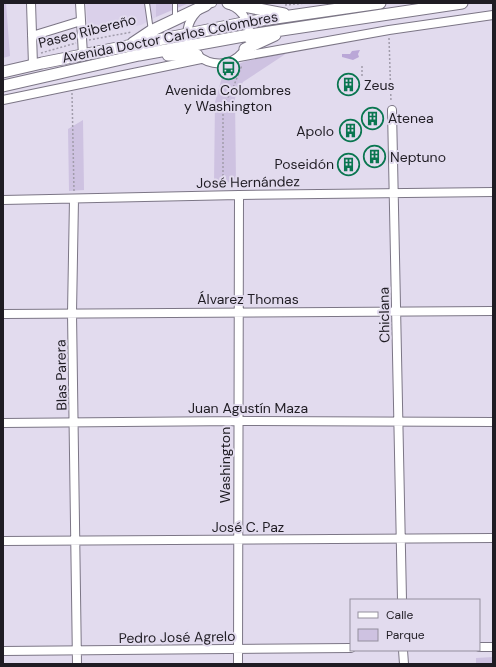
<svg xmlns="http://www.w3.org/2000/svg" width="496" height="667" font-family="'DM Sans',sans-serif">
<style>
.built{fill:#dad0ea}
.green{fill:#cec2e1}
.water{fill:#baa7d7}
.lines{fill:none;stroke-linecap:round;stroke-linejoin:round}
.service-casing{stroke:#7c7686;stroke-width:6}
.minor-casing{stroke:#7c7686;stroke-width:10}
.secondary-casing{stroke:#7c7686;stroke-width:13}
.path{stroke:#a19cab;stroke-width:1.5;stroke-dasharray:2 2;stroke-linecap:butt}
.service{stroke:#fff;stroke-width:4}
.minor{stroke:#fff;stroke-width:8}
.secondary{stroke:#fff;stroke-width:11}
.labels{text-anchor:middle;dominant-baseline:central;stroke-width:4;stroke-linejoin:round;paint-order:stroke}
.street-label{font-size:14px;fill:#1f1c23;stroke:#e2dbee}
.poi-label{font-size:14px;fill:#1f1c23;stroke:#e2dbee;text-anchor:start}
</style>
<rect width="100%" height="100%" fill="#e2dbee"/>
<!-- built -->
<path class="built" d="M 86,3 L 156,3 L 156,17 L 141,25 L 88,35 Z"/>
<!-- green -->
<path class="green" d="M 3,3 L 6,3 L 10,56 L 3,58 Z
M 156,3 L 189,3 L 156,17 Z
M 287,53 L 243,82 L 235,98 L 236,182 L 214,183 L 215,102 L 224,70 L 246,61 Z
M 83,120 L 84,190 L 69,191 L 68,129 Z
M 493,657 L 493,664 L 476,664 L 476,658 Z"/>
<!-- water -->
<path class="water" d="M 360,50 L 358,54 L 359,57 L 353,60 L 342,57 L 342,54 L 350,54 L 352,51 Z"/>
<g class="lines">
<defs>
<path id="service" d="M 147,3 L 151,31
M 175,3 L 175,19"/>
<path id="minor" d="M 31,3 L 33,65
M 80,3 L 83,55
M 230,5 C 244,10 251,26 249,39
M 32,36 L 81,21
M 188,38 C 185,22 197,7 212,3
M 197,55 C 210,66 230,67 242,53
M 239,57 L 389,30 L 493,15
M 3,100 L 201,59
M 392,110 L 402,600
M 74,199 L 72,313 L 77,664
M 3,200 L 239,195 L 493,192
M 3,314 L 493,311
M 3,423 L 239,421 L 493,422
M 3,541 L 493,538
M 479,647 L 493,647
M 403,650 L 404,664
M 3,651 L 351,648
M 238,664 L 239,195"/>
<path id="secondary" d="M 228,3 L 284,14
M 133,43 L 151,31 L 206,5
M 245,49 L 275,35
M 168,55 L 197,55
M 3,72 L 42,63 L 248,22 L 380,3
M 3,86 L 139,55 L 249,35 L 462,3"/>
</defs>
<!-- service casing -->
<use href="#service" class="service-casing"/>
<!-- minor casing -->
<use href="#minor" class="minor-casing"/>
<!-- secondary casing -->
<use href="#secondary" class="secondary-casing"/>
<!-- path -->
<path class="path" d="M 285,5 L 307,3
M 389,38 L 391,102
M 89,40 L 132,32
M 41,53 L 76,43
M 362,76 L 362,65
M 72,93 L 74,191
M 223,188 L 223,104 L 231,93 L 242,65"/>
<!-- service -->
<use href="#service" class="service"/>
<!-- minor -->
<use href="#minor" class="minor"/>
<!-- secondary -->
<use href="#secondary" class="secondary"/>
</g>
<!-- icons -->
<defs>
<symbol id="bus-ring" viewBox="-11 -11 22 22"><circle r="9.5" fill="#e2dbee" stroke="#0a7650" stroke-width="1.5"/><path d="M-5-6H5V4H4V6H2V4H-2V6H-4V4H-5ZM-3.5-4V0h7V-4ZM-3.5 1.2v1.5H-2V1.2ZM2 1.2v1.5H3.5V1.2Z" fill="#0a7650"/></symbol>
<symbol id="building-ring" viewBox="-11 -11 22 22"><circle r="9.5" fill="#e2dbee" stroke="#0a7650" stroke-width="1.5"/><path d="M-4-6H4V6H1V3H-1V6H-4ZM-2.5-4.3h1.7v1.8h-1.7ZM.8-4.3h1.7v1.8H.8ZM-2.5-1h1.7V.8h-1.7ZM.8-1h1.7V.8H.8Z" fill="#0a7650"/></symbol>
</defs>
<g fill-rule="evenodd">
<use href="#bus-ring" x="216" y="56" width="25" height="25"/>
<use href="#building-ring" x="336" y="72" width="25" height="25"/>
<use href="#building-ring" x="360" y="106" width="25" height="25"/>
<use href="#building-ring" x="338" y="118" width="25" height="25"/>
<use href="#building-ring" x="362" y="144" width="25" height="25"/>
<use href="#building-ring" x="336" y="152" width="25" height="25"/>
</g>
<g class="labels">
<!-- street labels -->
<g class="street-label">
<text transform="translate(87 31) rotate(-14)">Paseo Ribereño</text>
<text transform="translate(170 37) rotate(-11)">Avenida Doctor Carlos Colombres</text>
<text transform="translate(248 182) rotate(-1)">José Hernández</text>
<text x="248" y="299">Álvarez Thomas</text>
<text transform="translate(384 315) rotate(-91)">Chiclana</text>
<text transform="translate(61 375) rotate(-91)">Blas Parera</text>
<text x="248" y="408">Juan Agustín Maza</text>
<text transform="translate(225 465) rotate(-90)">Washington</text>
<text x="248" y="527">José C. Paz</text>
<text transform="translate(177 637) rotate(-1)">Pedro José Agrelo</text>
</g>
<!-- poi labels -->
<g class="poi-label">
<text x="364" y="85">Zeus</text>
<text x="228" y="90" text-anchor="middle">Avenida Colombres<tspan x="228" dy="16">y Washington</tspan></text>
<text x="388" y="118">Atenea</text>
<text x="334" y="131" text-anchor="end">Apolo</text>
<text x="390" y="157">Neptuno</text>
<text x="334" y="164" text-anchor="end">Poseidón</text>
</g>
</g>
<!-- border -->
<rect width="496" height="667" fill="none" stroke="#1f1c23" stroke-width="8"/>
<!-- legend -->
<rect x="350" y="599" width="130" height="52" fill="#e2dbee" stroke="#948f9d"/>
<rect x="358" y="612" width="20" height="6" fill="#ffffff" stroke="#948f9d"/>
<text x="386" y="619" font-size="12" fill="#1f1c23">Calle</text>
<rect x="358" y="629" width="20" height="12" fill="#cec2e1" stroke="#948f9d"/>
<text x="386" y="639" font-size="12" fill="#1f1c23">Parque</text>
</svg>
